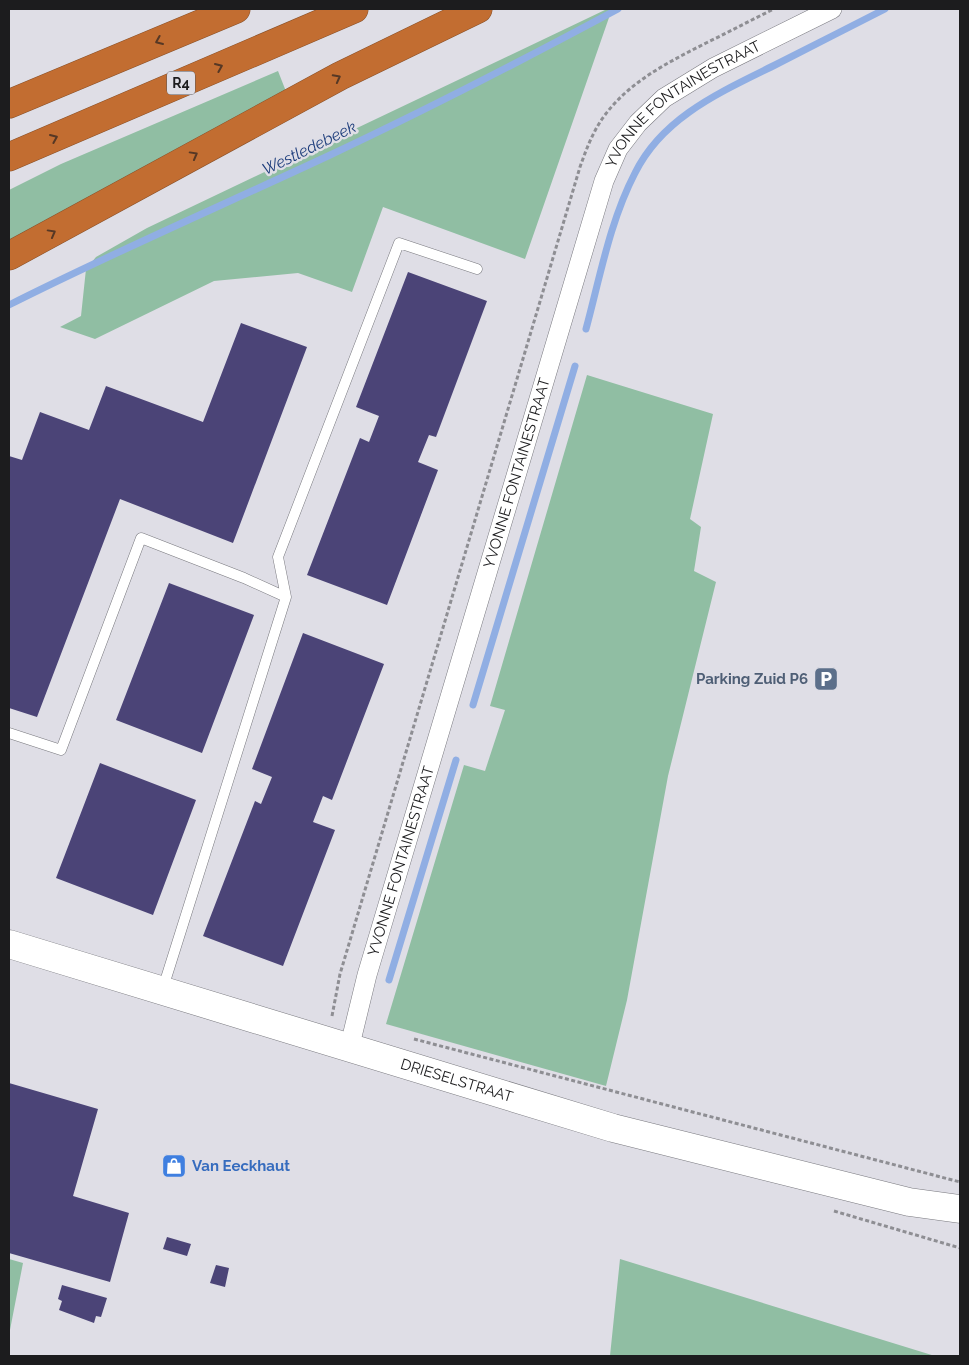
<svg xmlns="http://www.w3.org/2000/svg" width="969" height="1365" font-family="Raleway,sans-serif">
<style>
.green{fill:#90bea3}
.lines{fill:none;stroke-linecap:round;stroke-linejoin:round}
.stream{stroke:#90aee3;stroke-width:7}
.building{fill:#4b4477}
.lane-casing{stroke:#79797f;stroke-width:11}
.street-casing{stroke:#79797f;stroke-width:20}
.secondary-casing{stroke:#79797f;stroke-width:29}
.highway-casing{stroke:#88512a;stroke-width:29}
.path{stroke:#8e8e93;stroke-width:3;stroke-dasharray:4 2.5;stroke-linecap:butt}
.lane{stroke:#fff;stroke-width:10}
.street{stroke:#fff;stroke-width:19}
.secondary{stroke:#fff;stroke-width:28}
.highway{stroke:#c26d31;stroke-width:28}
.oneway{stroke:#563825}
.labels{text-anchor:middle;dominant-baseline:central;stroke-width:5;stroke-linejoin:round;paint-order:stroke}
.shield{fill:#dfdee6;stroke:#56565a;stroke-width:1}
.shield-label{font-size:14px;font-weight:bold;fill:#1c1c1e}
.street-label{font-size:15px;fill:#1c1c1e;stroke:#dfdee6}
.service-label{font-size:15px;font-weight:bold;fill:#4e5e75;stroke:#dfdee6;text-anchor:end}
.shop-label{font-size:15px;font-weight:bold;fill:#366cbe;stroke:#dfdee6;text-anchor:start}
.water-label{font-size:16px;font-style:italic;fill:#1c3c7b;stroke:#dfdee6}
</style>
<rect width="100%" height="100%" fill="#dfdee6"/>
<!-- green -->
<path class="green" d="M 607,9 L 612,9 L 525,259 L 383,207 L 352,292 L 298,273 L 214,281 L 95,339 L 60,327 L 81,316 L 86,269 L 96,257 L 147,228 Z
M 278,71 L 287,94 L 9,241 L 9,190 L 61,164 Z
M 587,375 L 713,414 L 690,519 L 701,527 L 694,571 L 716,582 L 668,776 L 627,1000 L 606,1086 L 386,1024 L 464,765 L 485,771 L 505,710 L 490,706 Z
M 9,1259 L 23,1263 L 9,1335 Z
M 620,1259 L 935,1356 L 610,1356 Z"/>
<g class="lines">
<!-- stream -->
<path class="stream" d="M 9,305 C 114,252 221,206 328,156 C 426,110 523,60 618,9
M 586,329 C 600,277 610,221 635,173 C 663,116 723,91 777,64 C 813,46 849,27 885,9
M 473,705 L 575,366
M 389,980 L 456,760"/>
</g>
<!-- building -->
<path class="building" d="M 408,272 L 487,301 L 436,437 L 429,435 L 418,462 L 438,470 L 387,605 L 307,575 L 360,438 L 369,442 L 379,416 L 356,407 Z
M 241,323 L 307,347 L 233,543 L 120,499 L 37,717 L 9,708 L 9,456 L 22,460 L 40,412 L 89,430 L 106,386 L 203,422 Z
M 169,583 L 254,615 L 202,753 L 116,720 Z
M 303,633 L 384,664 L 332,800 L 323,796 L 313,822 L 335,830 L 283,966 L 203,936 L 255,801 L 261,804 L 272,777 L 252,769 Z
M 100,763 L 196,800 L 153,915 L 56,878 Z
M 9,1083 L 98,1109 L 73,1196 L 129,1213 L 110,1282 L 9,1253 Z
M 167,1237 L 191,1244 L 187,1256 L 163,1249 Z
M 216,1265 L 229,1268 L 225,1287 L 210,1283 Z
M 62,1285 L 107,1298 L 101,1317 L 96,1316 L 94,1323 L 59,1310 L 62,1301 L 58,1299 Z"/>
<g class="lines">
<defs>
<path id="lane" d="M 9,733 L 61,750 L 141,538 L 244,578 L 286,597
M 162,991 L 286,597 L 278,557 L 399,243 L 477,269"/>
<g id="street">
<path id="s1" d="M 349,1049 L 367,975 L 604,181 L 618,149 L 638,123 L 664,98 L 713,68 L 832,9"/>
</g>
<g id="secondary">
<path id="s2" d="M 9,944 L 613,1128 L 909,1202 L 960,1209"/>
</g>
<path id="highway" d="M 9,104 L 236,9
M 9,157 L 354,9
M 9,256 L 340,76 L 478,9"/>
</defs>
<!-- lane casing -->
<use href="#lane" class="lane-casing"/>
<!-- street casing -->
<use href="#street" class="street-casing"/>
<!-- secondary casing -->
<use href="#secondary" class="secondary-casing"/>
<!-- highway casing -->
<use href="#highway" class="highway-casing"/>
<!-- path -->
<path class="path" d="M 332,1016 L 340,974 L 580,167 C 586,150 592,134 602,119 C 628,82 667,63 706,43 C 729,32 751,20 774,9
M 414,1039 L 960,1182
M 834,1211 L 960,1248"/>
<!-- lane -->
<use href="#lane" class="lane"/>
<!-- street -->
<use href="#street" class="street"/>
<!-- secondary -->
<use href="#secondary" class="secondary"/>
<!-- highway -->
<use href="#highway" class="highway"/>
</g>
<!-- one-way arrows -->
<defs><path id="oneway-chevron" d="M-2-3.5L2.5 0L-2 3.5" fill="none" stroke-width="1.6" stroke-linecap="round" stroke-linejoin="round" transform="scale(1.25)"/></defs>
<g class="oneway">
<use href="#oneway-chevron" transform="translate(159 41) rotate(157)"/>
<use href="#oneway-chevron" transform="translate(219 67) rotate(-23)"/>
<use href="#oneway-chevron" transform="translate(337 78) rotate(-28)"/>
<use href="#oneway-chevron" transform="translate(54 138) rotate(-23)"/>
<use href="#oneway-chevron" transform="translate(194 155) rotate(-29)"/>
<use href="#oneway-chevron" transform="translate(52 233) rotate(-29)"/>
</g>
<!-- icons -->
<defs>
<symbol id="parking-square" viewBox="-11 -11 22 22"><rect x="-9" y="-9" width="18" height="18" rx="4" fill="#5c6f8a" stroke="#dfdee6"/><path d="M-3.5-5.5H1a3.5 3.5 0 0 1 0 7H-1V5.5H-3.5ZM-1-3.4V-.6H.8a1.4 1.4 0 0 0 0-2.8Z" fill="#fff"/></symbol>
<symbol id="shop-square" viewBox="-11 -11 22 22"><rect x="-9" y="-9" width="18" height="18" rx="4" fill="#3f7fe0" stroke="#dfdee6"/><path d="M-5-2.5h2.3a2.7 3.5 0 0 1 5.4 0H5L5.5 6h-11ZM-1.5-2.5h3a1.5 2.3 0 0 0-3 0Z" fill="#fff"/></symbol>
</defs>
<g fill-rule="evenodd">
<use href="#parking-square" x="812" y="665" width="28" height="28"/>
<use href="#shop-square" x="160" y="1152" width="28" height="28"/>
</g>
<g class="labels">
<!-- shield labels -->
<rect class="shield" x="167" y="71.5" width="28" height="23" rx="4"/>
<g class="shield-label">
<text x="181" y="83">R4</text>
</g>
<!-- street labels -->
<g class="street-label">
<text stroke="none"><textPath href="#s1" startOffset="1019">YVONNE FONTAINESTRAAT</textPath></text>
<text stroke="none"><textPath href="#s1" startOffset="600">YVONNE FONTAINESTRAAT</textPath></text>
<text stroke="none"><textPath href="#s1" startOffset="195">YVONNE FONTAINESTRAAT</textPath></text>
<text stroke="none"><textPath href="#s2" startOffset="468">DRIESELSTRAAT</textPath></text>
</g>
<!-- service labels -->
<g class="service-label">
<text x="808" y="679">Parking Zuid P6</text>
</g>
<!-- shop labels -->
<g class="shop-label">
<text x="192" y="1166">Van Eeckhaut</text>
</g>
<!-- water labels -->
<g class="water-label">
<text transform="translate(309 148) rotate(-26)">Westledebeek</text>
</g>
</g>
<!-- border -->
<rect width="969" height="1365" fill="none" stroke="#1c1c1e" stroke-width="20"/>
</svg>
